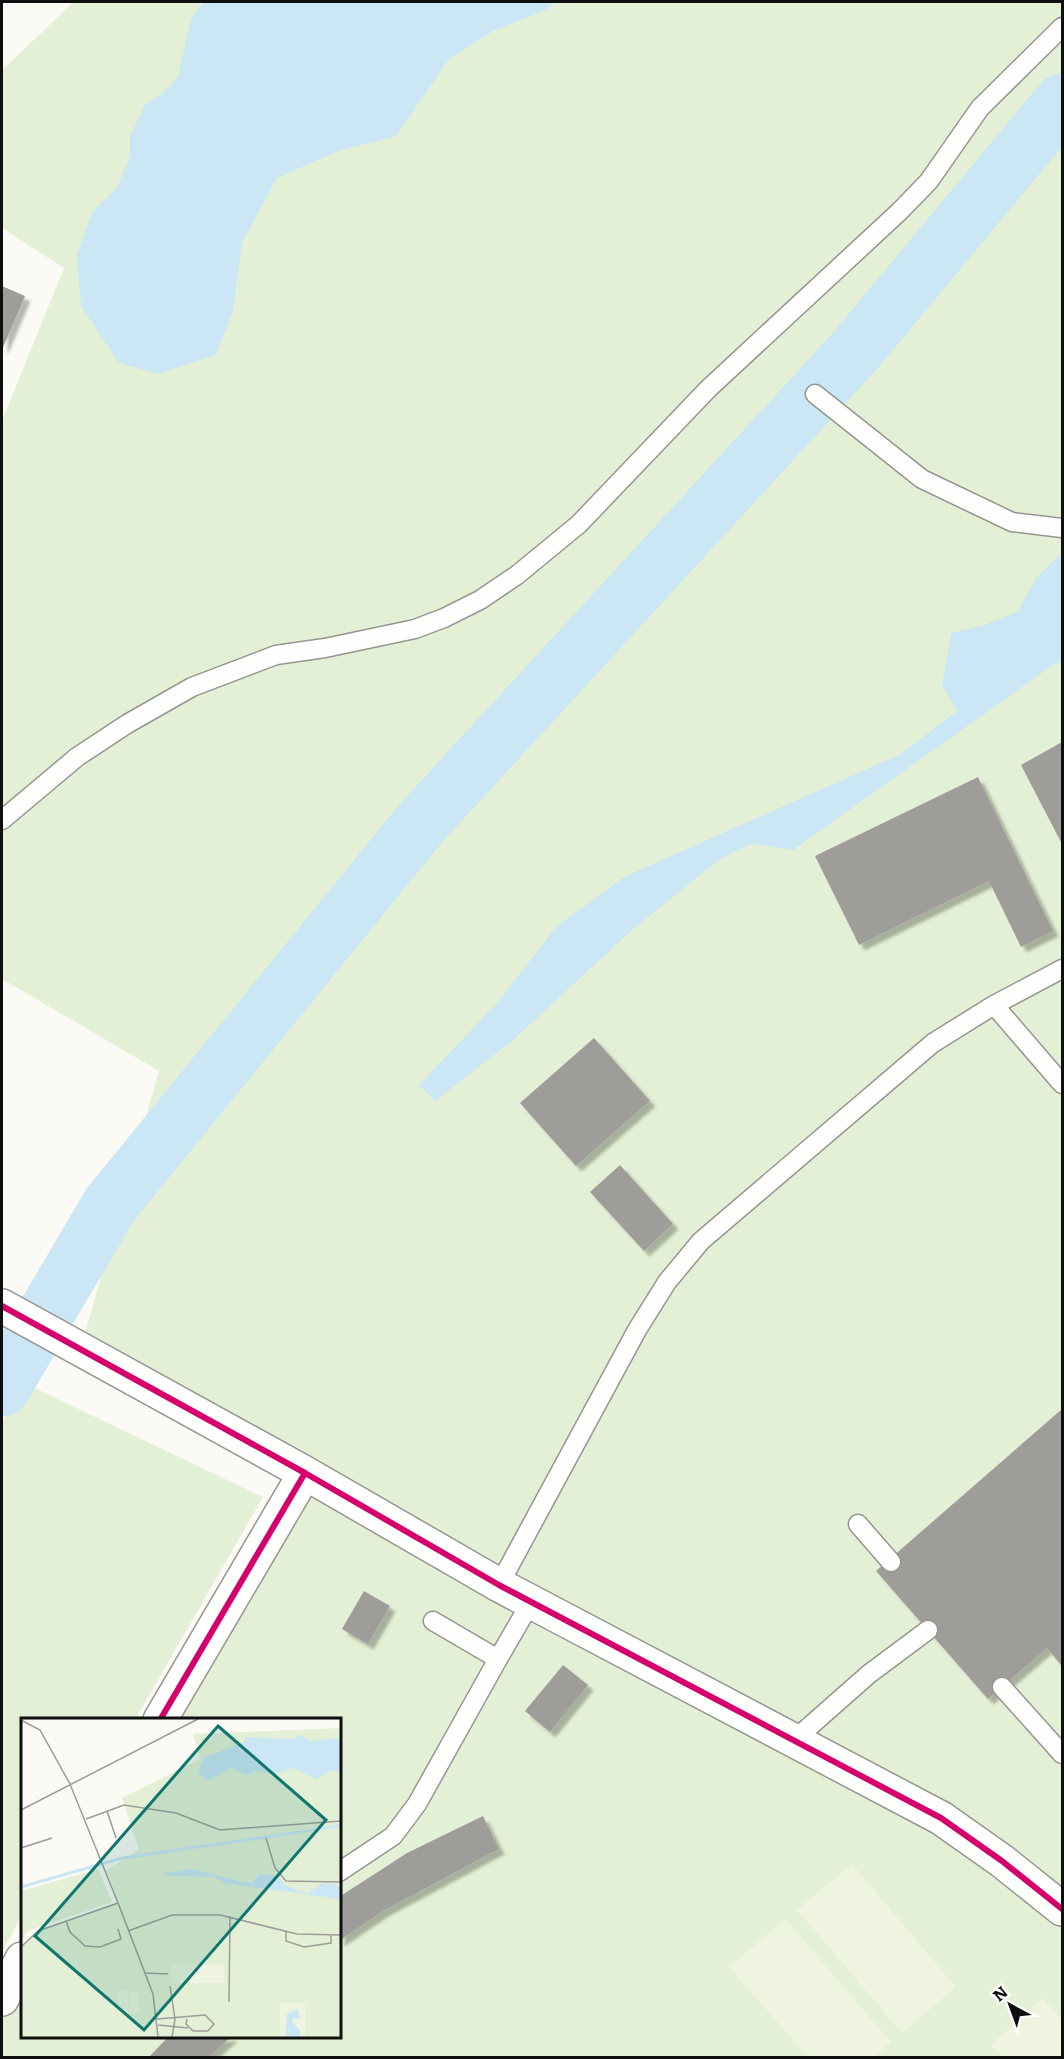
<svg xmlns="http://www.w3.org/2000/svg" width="1064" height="2059" font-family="Literata,serif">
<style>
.green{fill:#e4f0d5}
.pitch{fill:#eef4df}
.water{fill:#cbe6f4}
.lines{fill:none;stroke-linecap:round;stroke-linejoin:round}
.river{stroke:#cbe6f4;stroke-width:57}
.building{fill:#9f9d99;filter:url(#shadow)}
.lane-casing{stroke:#959592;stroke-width:21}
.street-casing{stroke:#959592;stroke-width:36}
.lane{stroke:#fefefd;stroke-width:18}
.street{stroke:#fefefd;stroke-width:33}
.cycleway-casing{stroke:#fff;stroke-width:10}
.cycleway{stroke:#d6006c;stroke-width:6}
.inset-river{fill:none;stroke:#cbe6f4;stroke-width:3}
.inset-road{fill:none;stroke:#9d9c98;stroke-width:1.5}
.view{fill:#0f766e;fill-opacity:0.15;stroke:#0f766e;stroke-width:3}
.inset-edge{fill:none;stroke:#0f0f0f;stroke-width:3}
</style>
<defs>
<filter id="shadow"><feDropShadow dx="5.5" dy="5.5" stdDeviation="1.5" flood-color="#0004"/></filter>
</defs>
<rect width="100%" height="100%" fill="#fbfaf4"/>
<!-- green -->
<path class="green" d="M 74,2 L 1062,2 L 1062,2057 L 2,2057 L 2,2009 L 22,1964 L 22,2036 L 339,2036 L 339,1720 L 160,1720 L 305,1473 L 81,1348 L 159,1071 L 2,979 L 2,421 L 64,268 L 2,228 L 2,70 Z
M 26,1384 L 263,1497 L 135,1720 L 22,1720 L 22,1915 L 2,1952 L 2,1422 Z"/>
<!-- pitch -->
<path class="pitch" d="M 852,1864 L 956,1987 L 902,2033 L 797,1910 Z
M 785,1919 L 891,2042 L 874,2057 L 808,2057 L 729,1967 Z
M 1043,1998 L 1062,2020 L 1062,2057 L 1002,2057 L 991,2045 Z"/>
<!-- water -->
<path class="water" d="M 204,2 L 553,2 L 548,9 L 493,31 L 449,59 L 396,136 L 341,150 L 277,178 L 242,242 L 233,311 L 216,355 L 157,374 L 119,363 L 81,306 L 77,255 L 92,212 L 117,188 L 130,156 L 130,137 L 145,104 L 162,94 L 178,77 L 191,18 Z
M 1059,555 L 1062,556 L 1062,661 L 1053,665 L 793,850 L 751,844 L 720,859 L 631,931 L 512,1041 L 435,1101 L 419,1085 L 498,1002 L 557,926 L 624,877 L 901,754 L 957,711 L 942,685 L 951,633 L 981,626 L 1017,612 L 1037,577 Z"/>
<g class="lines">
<!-- river -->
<path class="river" d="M 2,1388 L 110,1205 L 421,823 L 855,351 L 1062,102"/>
</g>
<!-- building -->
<path class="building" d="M 2,286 L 25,296 L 2,350 Z
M 1062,742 L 1062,844 L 1021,765 Z
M 978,777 L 1053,931 L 1021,947 L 989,881 L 859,945 L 815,856 Z
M 594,1038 L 650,1101 L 576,1166 L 520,1103 Z
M 620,1165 L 673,1224 L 644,1251 L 590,1192 Z
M 1062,1409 L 1062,1666 L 1047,1648 L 988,1699 L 876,1571 Z
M 364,1591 L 390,1606 L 368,1644 L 342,1629 Z
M 563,1665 L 588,1685 L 550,1732 L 525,1711 Z
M 483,1816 L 499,1849 L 383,1911 L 339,1941 L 339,1897 L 407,1853 Z
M 169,2036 L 232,2036 L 208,2058 L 148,2058 Z"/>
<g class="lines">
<defs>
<path id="lane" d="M 815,394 L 922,479 L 1012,522 L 1062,528
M 2,820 L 77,757 L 127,724 L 192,687 L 276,655 L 325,648 L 415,629 L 444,618 L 480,600 L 517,575 L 579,524 L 708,389 L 900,211 L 929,181 L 980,108 L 1062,27
M 994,1005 L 1062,1084
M 858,1524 L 891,1562
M 499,1585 L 637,1330 L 667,1282 L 701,1241 L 933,1043 L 994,1005 L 1062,969
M 498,1659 L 531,1602
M 1002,1687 L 1062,1754
M 793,1741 L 869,1674 L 928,1630
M 339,1872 L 393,1836 L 417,1804 L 498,1659 L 433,1621"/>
<path id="street" d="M 2,1306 L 305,1473
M 160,1720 L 305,1473 L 499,1585 L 941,1818 L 1002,1861 L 1062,1909
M 2,1999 L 22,1959"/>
</defs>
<!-- lane casing -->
<use href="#lane" class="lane-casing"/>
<!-- street casing -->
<use href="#street" class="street-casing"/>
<!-- lane -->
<use href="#lane" class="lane"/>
<!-- street -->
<use href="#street" class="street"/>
<defs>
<path id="cycleway" d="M 2,1306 L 305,1473
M 160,1720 L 305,1473 L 499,1585 L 941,1818 L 1002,1861 L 1062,1909"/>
</defs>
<!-- cycleway casing -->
<use href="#cycleway" class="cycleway-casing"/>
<!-- cycleway -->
<use href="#cycleway" class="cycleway"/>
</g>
<!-- overview -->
<g transform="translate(21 1718)">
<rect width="320" height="320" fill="#fbfaf4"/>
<path d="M 319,10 L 319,319 L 0,319 L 0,229 L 14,215 L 97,185 L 86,152 L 118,131 L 101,80 L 179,41 L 172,16 ZM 77,151 L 91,184 L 7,213 L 0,223 L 0,173 Z" fill="#e4f0d5"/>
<path d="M 150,247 L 203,247 L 203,265 L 150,265 ZM 97,273 L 107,273 L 107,295 L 97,295 ZM 109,273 L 118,273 L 118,295 L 108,295 ZM 259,285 L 284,285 L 284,319 L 259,319 Z" fill="#eef4df"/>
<path d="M 281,17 L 289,23 L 319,20 L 319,53 L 309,53 L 296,61 L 272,50 L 252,57 L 237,53 L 225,57 L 209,50 L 187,63 L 177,55 L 182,40 L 223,24 L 224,19 L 269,21 ZM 171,151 L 222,164 L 231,165 L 238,156 L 256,158 L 266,168 L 286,176 L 302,165 L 315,167 L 319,169 L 319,181 L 202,165 L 194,159 L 144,158 L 143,155 ZM 277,291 L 279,301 L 272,300 L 271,304 L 279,312 L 279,319 L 264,319 L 266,296 Z" fill="#cbe6f4"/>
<path class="inset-river" d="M 0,169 L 101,140 L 320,108"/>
<path class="inset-road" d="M 0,2 L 19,12 L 49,66 L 97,185M 0,92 L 177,1M 86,93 L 95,120M 65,101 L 103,87 L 155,95 L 199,112 L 320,103M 245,120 L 254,150 L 265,163 L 320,164M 0,130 L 31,120M 45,203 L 49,214 L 64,228 L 79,229 L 100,221 L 97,211M 107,213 L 151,197 L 199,197 L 276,216 L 320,217M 265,214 L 265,223 L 283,229 L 310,225 L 310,218M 0,229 L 17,213 L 97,185 L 132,276 L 137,319M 123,255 L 147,256M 149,268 L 154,301 L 151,319M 208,284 L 209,198M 136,301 L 184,297 L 193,306 L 187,313 L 172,313 L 165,306 L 166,301M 137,307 L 167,310"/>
<path class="view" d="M 197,8 L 305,102 L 123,312 L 14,218 Z"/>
<rect width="320" height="320" class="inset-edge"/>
</g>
<!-- border -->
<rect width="1064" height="2059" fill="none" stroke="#0f0f0f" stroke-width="6"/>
<!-- north arrow -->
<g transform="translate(1010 2005) rotate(319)" stroke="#ffffff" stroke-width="4.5" paint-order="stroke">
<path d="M0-4.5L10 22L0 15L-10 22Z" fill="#0f0f0f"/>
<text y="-9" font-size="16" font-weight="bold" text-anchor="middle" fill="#0f0f0f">N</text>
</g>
</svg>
